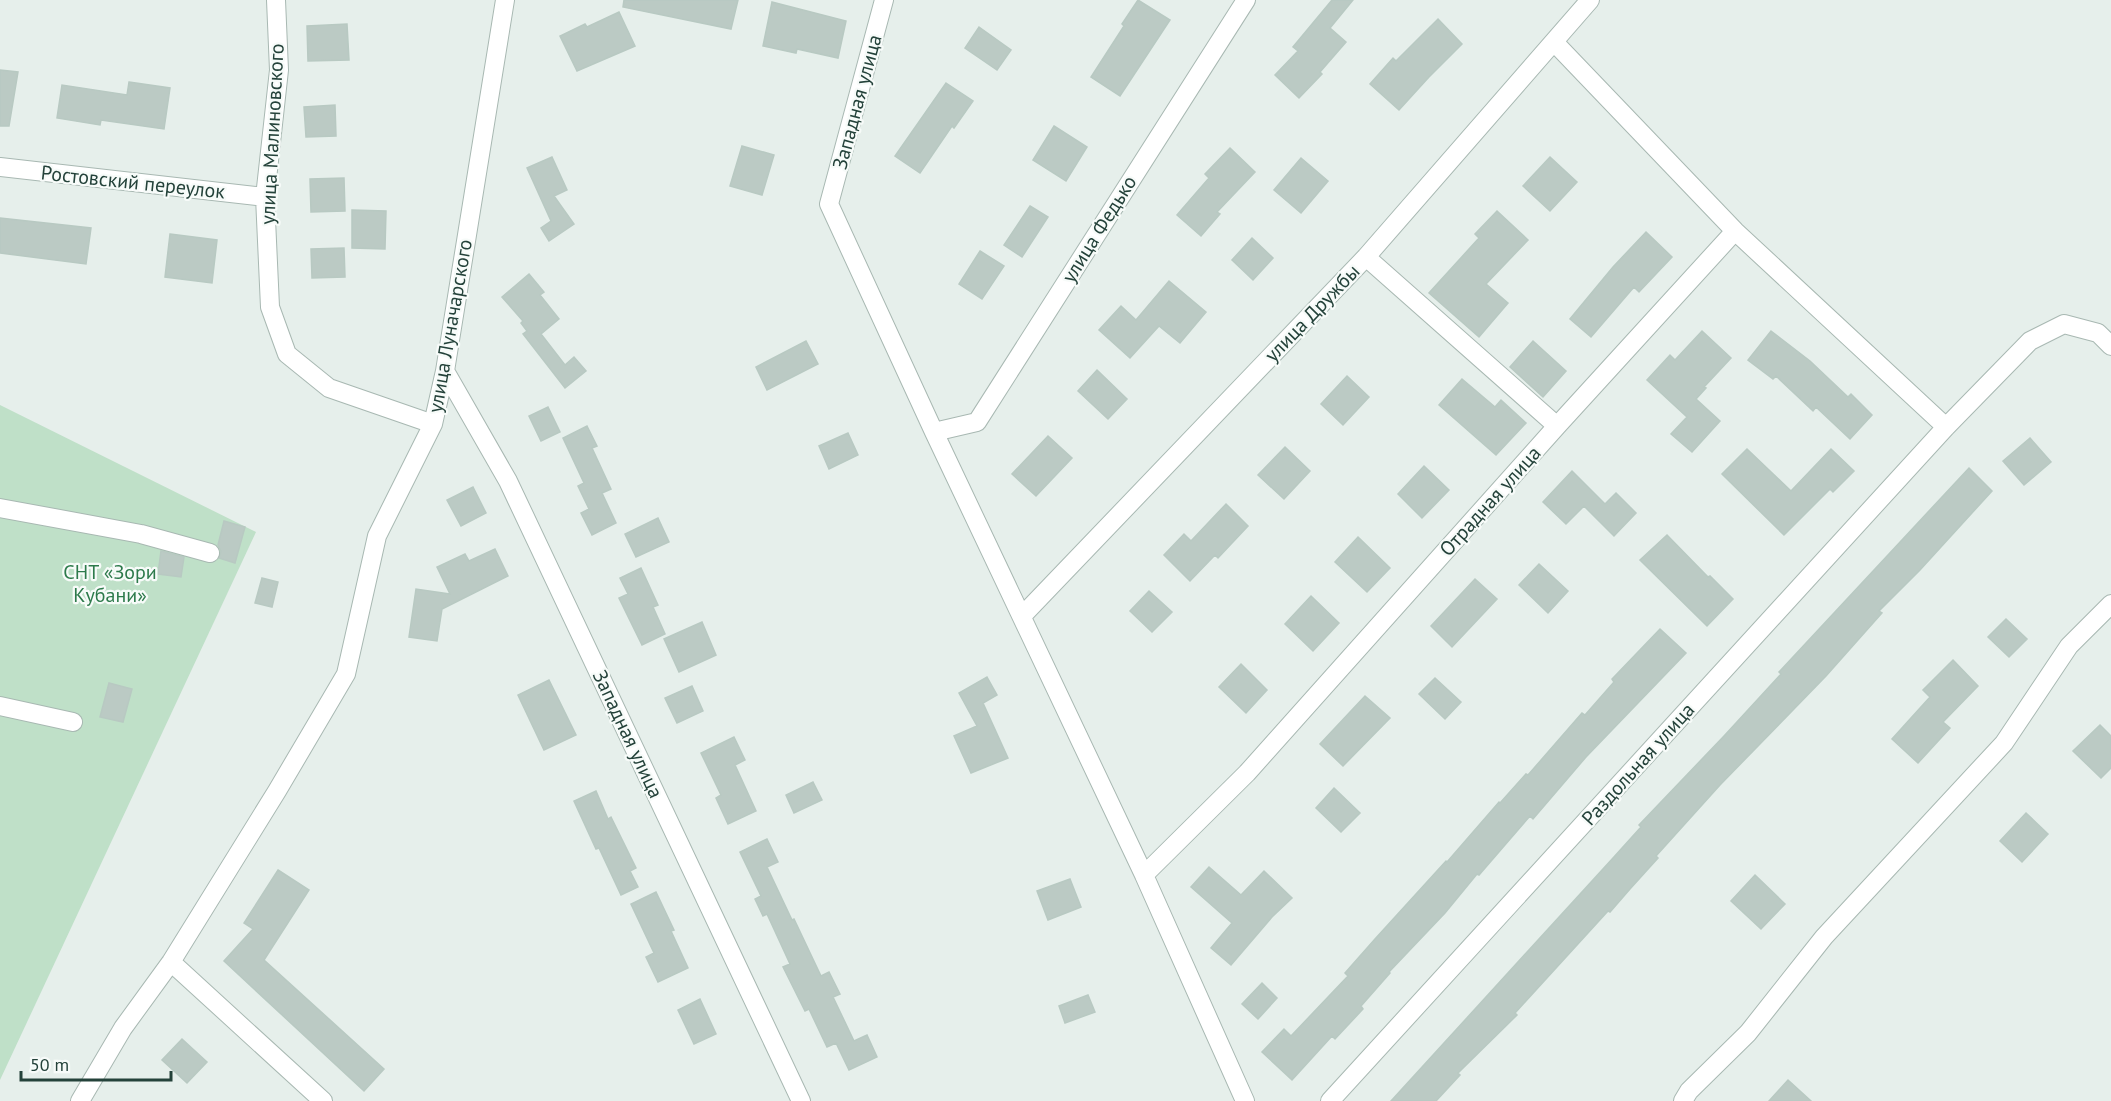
<svg xmlns="http://www.w3.org/2000/svg" width="2111" height="1101" font-family="'PT Sans',sans-serif">
<style>
.green{fill:#bfe0c8}
.building{fill:#bbcac4;stroke:#b8c9c2;stroke-width:1.5}
.lines{fill:none;stroke-linecap:round;stroke-linejoin:round}
.minor-casing{stroke:#a8b8b2;stroke-width:20}
.minor{stroke:#fff;stroke-width:18}
.labels{text-anchor:middle;dominant-baseline:central;stroke-width:4.5;stroke-linejoin:round;paint-order:stroke}
.street-label{font-size:20px;fill:#24423a;stroke:#f7fbf9}
.park-label{font-size:20px;fill:#2d7a4b;stroke:#f7fbf9}
</style>
<rect width="100%" height="100%" fill="#e6efeb"/>
<!-- green -->
<path class="green" d="M 0,405 L 256,532 L 0,1080 Z"/>
<!-- building -->
<path class="building" d="M 624,0 L 738,0 L 731,29 L 623,7 Z
M 1138,0 L 1170,20 L 1120,96 L 1091,77 L 1124,26 L 1122,24 Z
M 1332,0 L 1353,0 L 1330,28 L 1346,42 L 1320,72 L 1322,74 L 1299,98 L 1275,75 L 1298,51 L 1293,47 Z
M 772,2 L 846,21 L 838,58 L 797,49 L 796,53 L 763,46 Z
M 619,12 L 635,46 L 577,71 L 560,36 L 585,24 L 587,27 Z
M 1438,19 L 1462,44 L 1429,77 L 1399,110 L 1370,84 L 1393,58 L 1396,61 Z
M 347,24 L 349,60 L 308,61 L 307,26 Z
M 979,27 L 1011,50 L 997,70 L 965,48 Z
M 0,70 L 18,72 L 9,126 L 0,126 Z
M 129,82 L 170,88 L 164,129 L 101,120 L 100,125 L 57,118 L 62,85 L 127,95 Z
M 946,83 L 973,101 L 954,128 L 952,126 L 920,173 L 895,156 Z
M 335,105 L 336,136 L 306,137 L 304,107 Z
M 1054,126 L 1087,147 L 1066,181 L 1033,160 Z
M 742,146 L 774,155 L 762,195 L 730,186 Z
M 1230,148 L 1255,172 L 1217,212 L 1220,214 L 1201,236 L 1177,215 L 1209,178 L 1205,174 Z
M 552,157 L 567,190 L 554,196 L 574,224 L 549,241 L 541,228 L 551,221 L 527,168 Z
M 1550,157 L 1577,182 L 1550,211 L 1523,186 Z
M 1301,158 L 1328,181 L 1301,213 L 1274,190 Z
M 344,178 L 345,211 L 311,212 L 310,179 Z
M 1030,206 L 1048,217 L 1022,257 L 1004,245 Z
M 352,210 L 386,211 L 385,249 L 352,248 Z
M 1497,211 L 1528,240 L 1486,284 L 1508,303 L 1479,337 L 1429,293 L 1479,238 L 1475,234 Z
M 0,218 L 91,228 L 86,264 L 0,253 Z
M 1646,232 L 1672,257 L 1639,292 L 1634,287 L 1591,337 L 1570,319 L 1613,267 Z
M 170,234 L 217,240 L 212,283 L 165,277 Z
M 1252,238 L 1273,258 L 1253,280 L 1232,260 Z
M 344,248 L 345,277 L 312,278 L 311,249 Z
M 980,251 L 1004,266 L 982,299 L 959,284 Z
M 529,274 L 544,292 L 540,295 L 559,319 L 541,334 L 565,365 L 574,357 L 586,371 L 565,388 L 523,334 L 527,331 L 521,323 L 523,321 L 502,297 Z
M 1169,281 L 1206,312 L 1180,343 L 1159,326 L 1130,358 L 1099,330 L 1121,306 L 1136,320 Z
M 1702,331 L 1731,358 L 1704,387 L 1706,388 L 1696,399 L 1720,421 L 1692,452 L 1671,434 L 1687,417 L 1647,380 L 1670,355 L 1675,360 Z
M 1771,331 L 1810,361 L 1848,397 L 1851,394 L 1872,415 L 1850,439 L 1816,407 L 1813,411 L 1776,376 L 1773,379 L 1748,360 Z
M 806,341 L 818,364 L 767,390 L 756,367 Z
M 1533,341 L 1566,371 L 1543,397 L 1510,367 Z
M 1097,370 L 1127,399 L 1108,419 L 1078,391 Z
M 1347,376 L 1369,397 L 1343,425 L 1321,404 Z
M 1462,379 L 1495,407 L 1501,400 L 1526,423 L 1496,455 L 1439,405 Z
M 548,407 L 560,432 L 541,441 L 529,416 Z
M 587,426 L 597,446 L 592,448 L 611,489 L 602,493 L 616,523 L 592,535 L 581,513 L 589,509 L 578,486 L 584,483 L 563,438 Z
M 848,433 L 858,455 L 829,469 L 819,446 Z
M 1048,436 L 1072,458 L 1036,496 L 1012,474 Z
M 2030,438 L 2051,462 L 2024,485 L 2003,461 Z
M 1285,447 L 1310,471 L 1284,499 L 1258,475 Z
M 1747,449 L 1791,491 L 1831,449 L 1854,471 L 1833,492 L 1830,489 L 1784,535 L 1722,474 Z
M 1424,466 L 1449,490 L 1422,518 L 1398,494 Z
M 1969,468 L 1992,491 L 1920,570 L 1879,611 L 1882,613 L 1826,676 L 1720,785 L 1656,856 L 1658,858 L 1630,889 L 1610,912 L 1608,911 L 1515,1013 L 1517,1015 L 1458,1073 L 1460,1075 L 1436,1101 L 1391,1101 L 1613,858 L 1641,827 L 1639,825 L 1724,736 L 1781,674 L 1779,672 Z
M 1572,471 L 1605,504 L 1616,493 L 1636,513 L 1614,536 L 1584,506 L 1566,524 L 1543,502 Z
M 473,487 L 486,513 L 461,526 L 447,500 Z
M 1226,504 L 1248,526 L 1218,558 L 1215,555 L 1190,581 L 1164,555 L 1184,534 L 1191,541 Z
M 658,518 L 669,542 L 636,557 L 625,534 Z
M 224,521 L 245,527 L 235,563 L 219,558 L 221,551 L 218,545 Z
M 1667,535 L 1708,577 L 1710,576 L 1733,599 L 1707,626 L 1640,560 Z
M 1358,537 L 1390,568 L 1367,592 L 1335,562 Z
M 495,549 L 508,576 L 442,609 L 437,641 L 409,637 L 416,589 L 450,594 L 437,567 L 465,554 L 469,561 Z
M 161,551 L 184,557 L 181,577 L 158,574 Z
M 1539,564 L 1568,591 L 1548,613 L 1519,585 Z
M 641,568 L 658,605 L 653,607 L 665,634 L 642,645 L 619,598 L 628,594 L 620,578 Z
M 262,578 L 278,582 L 272,607 L 255,603 Z
M 1475,579 L 1497,599 L 1452,647 L 1431,626 Z
M 1149,591 L 1172,612 L 1152,632 L 1130,611 Z
M 1311,596 L 1339,623 L 1313,651 L 1285,624 Z
M 2006,619 L 2027,639 L 2009,657 L 1988,637 Z
M 702,622 L 716,655 L 679,672 L 664,639 Z
M 1660,629 L 1686,653 L 1586,757 L 1533,819 L 1530,816 L 1479,875 L 1477,874 L 1445,913 L 1389,972 L 1390,973 L 1361,1006 L 1363,1009 L 1335,1039 L 1332,1036 L 1292,1080 L 1262,1052 L 1284,1029 L 1291,1036 L 1348,976 L 1345,973 L 1375,939 L 1446,861 L 1447,862 L 1499,802 L 1500,803 L 1526,774 L 1528,775 L 1582,713 L 1585,715 L 1614,682 L 1612,679 Z
M 1953,660 L 1978,686 L 1943,722 L 1950,728 L 1918,763 L 1892,739 L 1930,697 L 1923,690 Z
M 1241,664 L 1267,690 L 1246,713 L 1219,687 Z
M 987,677 L 997,695 L 983,703 L 1008,758 L 971,773 L 954,736 L 977,726 L 959,693 Z
M 1435,678 L 1461,702 L 1445,719 L 1419,694 Z
M 549,680 L 576,735 L 544,750 L 518,695 Z
M 109,683 L 132,689 L 123,722 L 100,717 Z
M 692,686 L 703,711 L 677,723 L 665,698 Z
M 1365,696 L 1390,718 L 1343,766 L 1320,744 Z
M 2100,725 L 2111,736 L 2111,768 L 2101,778 L 2073,751 Z
M 734,737 L 745,760 L 735,765 L 756,811 L 728,824 L 716,798 L 721,795 L 701,753 Z
M 813,782 L 822,800 L 794,813 L 786,795 Z
M 1334,788 L 1360,813 L 1341,832 L 1316,808 Z
M 596,791 L 608,819 L 611,817 L 636,868 L 630,871 L 638,887 L 621,895 L 599,848 L 596,849 L 574,801 Z
M 2026,813 L 2048,834 L 2022,862 L 2000,841 Z
M 767,839 L 778,862 L 767,867 L 792,920 L 794,919 L 821,976 L 829,972 L 840,994 L 833,997 L 854,1041 L 867,1035 L 877,1057 L 849,1070 L 836,1043 L 827,1047 L 809,1009 L 805,1011 L 783,967 L 790,964 L 767,914 L 763,916 L 755,899 L 761,896 L 740,852 Z
M 1209,867 L 1241,895 L 1264,871 L 1292,898 L 1272,917 L 1231,965 L 1211,948 L 1232,923 L 1191,887 Z
M 278,870 L 309,890 L 264,960 L 384,1069 L 364,1091 L 224,961 L 253,929 L 244,923 Z
M 1755,875 L 1785,904 L 1761,929 L 1731,901 Z
M 1070,879 L 1081,907 L 1048,920 L 1037,891 Z
M 656,892 L 674,930 L 671,931 L 688,968 L 658,982 L 646,957 L 654,953 L 631,904 Z
M 1262,983 L 1277,998 L 1258,1019 L 1242,1004 Z
M 1088,995 L 1095,1012 L 1065,1023 L 1059,1006 Z
M 700,999 L 716,1034 L 694,1044 L 678,1010 Z
M 182,1039 L 207,1062 L 187,1083 L 162,1060 Z
M 1788,1080 L 1811,1101 L 1769,1101 Z"/>
<g class="lines">
<defs>
<path id="minor" d="M 276,0 L 279,70 L 265,197 L 270,307 L 287,354 L 329,388 L 433,424
M 884,0 L 829,204 L 934,432 L 1144,875 L 1245,1101
M 1554,42 L 1735,231 L 1946,427
M 0,167 L 265,197
M 1366,257 L 1557,426
M 445,371 L 508,481 L 801,1101
M 934,432 L 977,422 L 1246,0
M 0,508 L 141,534 L 210,553
M 1023,615 L 1366,257 L 1590,0
M 0,706 L 73,722
M 1144,875 L 1247,773 L 1557,426 L 1735,231
M 171,962 L 323,1101
M 80,1101 L 123,1028 L 171,962 L 277,791 L 346,674 L 377,536 L 433,424 L 445,371 L 505,0
M 1330,1101 L 1946,427 L 2030,341 L 2064,324 L 2098,333 L 2111,346
M 1683,1101 L 1689,1091 L 1748,1033 L 1824,937 L 2004,743 L 2069,646 L 2111,604"/>
</defs>
<!-- minor casing -->
<use href="#minor" class="minor-casing"/>
<!-- minor -->
<use href="#minor" class="minor"/>
</g>
<g class="labels">
<!-- street labels -->
<g class="street-label">
<text transform="translate(857 102) rotate(-75)">Западная улица</text>
<text transform="translate(272 134) rotate(-87)">улица Малиновского</text>
<text transform="translate(133 182) rotate(6)">Ростовский переулок</text>
<text transform="translate(1099 229) rotate(-58)">улица Федько</text>
<text transform="translate(1312 313) rotate(-46)">улица Дружбы</text>
<text transform="translate(450 326) rotate(-80)">улица Луначарского</text>
<text transform="translate(1490 501) rotate(-48)">Отрадная улица</text>
<text transform="translate(628 734) rotate(65)">Западная улица</text>
<text transform="translate(1638 764) rotate(-48)">Раздольная улица</text>
</g>
<!-- park labels -->
<g class="park-label">
<text x="110" y="572">СНТ «Зори<tspan x="110" dy="23">Кубани»</tspan></text>
</g>
</g>
<!-- scale -->
<path d="M21 1071v9h150v-9" fill="none" stroke="#24423a" stroke-width="3"/>
<text x="30" y="1071" font-size="18" fill="#24423a" stroke="#f7fbf9" stroke-width="4.5" paint-order="stroke">50 m</text>
</svg>
